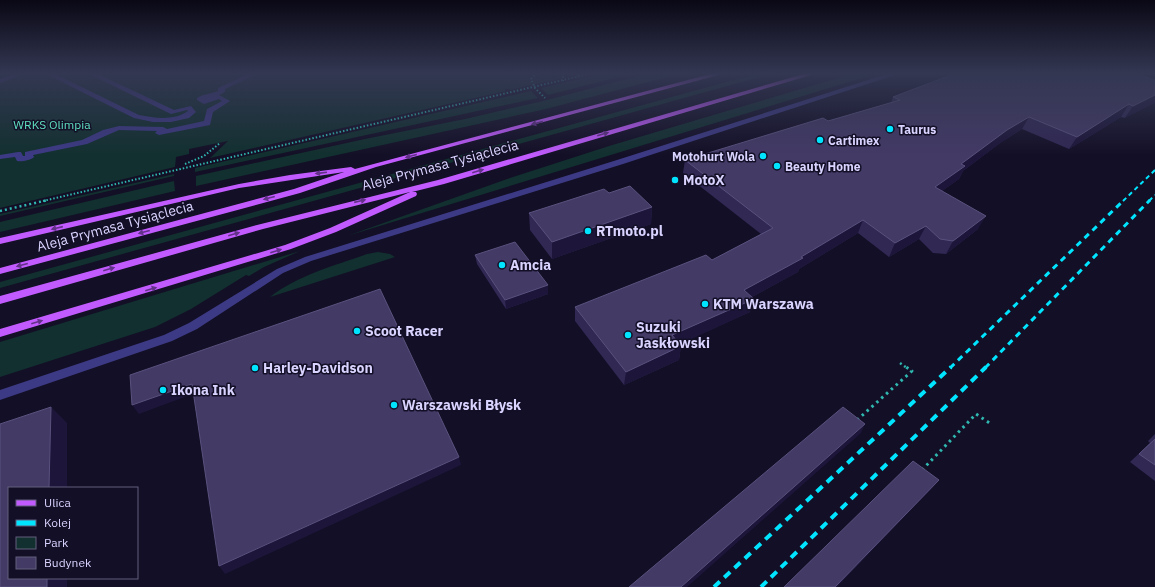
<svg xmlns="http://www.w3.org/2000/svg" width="1155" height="587" font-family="'IBM Plex Sans',sans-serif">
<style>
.green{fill:#12302f}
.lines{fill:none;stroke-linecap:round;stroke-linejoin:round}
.path-far2{stroke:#2fb8b0;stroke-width:2;stroke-dasharray:1.5 2;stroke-linecap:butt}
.path-far1{stroke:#2fb8b0;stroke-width:2.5;stroke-dasharray:2 3;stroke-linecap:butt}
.path{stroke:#2fb8b0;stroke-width:3;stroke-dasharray:2.5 4;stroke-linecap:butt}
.lane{fill:#3d3a85;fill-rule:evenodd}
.primary{fill:#c25bff;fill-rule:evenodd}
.rail-far2{stroke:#00e5ff;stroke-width:2;stroke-dasharray:4.5 3.5;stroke-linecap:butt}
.rail-far1{stroke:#00e5ff;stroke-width:3;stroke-dasharray:6 5;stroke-linecap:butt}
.rail{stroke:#00e5ff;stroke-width:4;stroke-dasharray:8 6;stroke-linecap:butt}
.wall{fill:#312854}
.shaded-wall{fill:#1d163a}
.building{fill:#433a66;stroke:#5a527e}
.oneway{fill:#623188}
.poi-dot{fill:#00e5ff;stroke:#130f26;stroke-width:1.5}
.labels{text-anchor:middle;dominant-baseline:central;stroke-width:3;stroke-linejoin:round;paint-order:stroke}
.far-park-label{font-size:12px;fill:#5fe0c0;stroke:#130f26}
.far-poi-label{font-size:12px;font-weight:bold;fill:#d9d4ff;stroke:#130f26;text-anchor:start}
.street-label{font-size:14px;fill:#d9d4ff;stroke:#130f26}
.poi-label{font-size:14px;font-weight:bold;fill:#d9d4ff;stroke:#130f26;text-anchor:start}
</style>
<rect width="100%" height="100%" fill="#130f26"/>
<!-- green -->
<path class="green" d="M 0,73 L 584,73 L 510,90 L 509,89 L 505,89 L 506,91 L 210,158 L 228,141 L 189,149 L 189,154 L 176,157 L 175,167 L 0,208 Z
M 605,73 L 634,73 L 548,95 L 541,88 Z
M 650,73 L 682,73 L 546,109 L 196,186 L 196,176 L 365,139 L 465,119 L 543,101 Z
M 759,73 L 774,73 L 0,288 L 0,282 Z
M 855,73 L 878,73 L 347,236 L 510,178 L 609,146 Z
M 531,91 L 538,98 L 195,172 L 195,168 Z
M 174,174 L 174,176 L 0,216 L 0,214 Z
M 174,181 L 175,191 L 0,232 L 0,222 Z
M 300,251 L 264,267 L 249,276 L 246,275 L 191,309 L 155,327 L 0,377 L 0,342 Z
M 378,252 L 390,254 L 395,257 L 270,297 C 298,275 334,266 367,254 Z"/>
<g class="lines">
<!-- path-far2 -->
<path class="path-far2" d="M 537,73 L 531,79 L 535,88 L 545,98
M 563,73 L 563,81
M 575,78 L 579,73
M 185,164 L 204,156 L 220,143
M 43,201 L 593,73"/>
<!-- path-far1 -->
<path class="path-far1" d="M 0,211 L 48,200
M 900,363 L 907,368"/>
<!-- path -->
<path class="path" d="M 857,420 L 912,371 L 906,367
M 922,470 L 976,414 L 991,424"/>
<!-- lane -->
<path class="lane" d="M 16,73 L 26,73 L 0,83 L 0,79 Z
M 44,73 L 53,73 L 139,115 C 155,118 174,121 188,111 L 187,110 L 171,114 L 87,73 L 96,73 L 174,110 L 191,106 L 196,112 L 189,118 L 171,122 L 153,122 L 134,118 Z
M 250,73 L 259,73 L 225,89 L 225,92 L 219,95 L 230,101 L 213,112 L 210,125 L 159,135 L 155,133 L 157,131 L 119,130 L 87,144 L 33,155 L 34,157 C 31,160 22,162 17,161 L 15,157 L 0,159 L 0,155 L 18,152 L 21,152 L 23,156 L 25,156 L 25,152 L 82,140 L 103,130 L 119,126 L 163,127 L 167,129 L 204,121 L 207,109 L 222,101 L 219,99 L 204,104 L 197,100 L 197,98 C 203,94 210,94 218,91 L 218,88 Z
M 890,73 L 901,73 L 623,164 L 311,261 L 283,273 L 197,329 L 172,341 L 0,400 L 0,390 L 164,335 L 189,323 L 277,269 L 305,257 L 617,160 Z"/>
<!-- primary -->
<path class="primary" d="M 714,73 L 726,73 L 376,167 L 300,193 L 0,274 L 0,268 L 294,189 L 344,172 L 239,188 L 0,244 L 0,238 L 239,184 L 290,175 L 351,167 L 355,169 Z
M 807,73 L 818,73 L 444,184 L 412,192 L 416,192 L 417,194 L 416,196 L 336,232 L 291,249 L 0,337 L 0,329 L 285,245 L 330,228 L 410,192 L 263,229 L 0,304 L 0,296 L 257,225 L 438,180 Z"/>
<!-- rail-far2 -->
<path class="rail-far2" d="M 1123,201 L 1155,170
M 1149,201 L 1155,195"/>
<!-- rail-far1 -->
<path class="rail-far1" d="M 950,368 L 1124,200
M 985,368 L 1150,200"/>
<!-- rail -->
<path class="rail" d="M 714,587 L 951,367
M 761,587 L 986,367"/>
</g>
<!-- wall -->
<path class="wall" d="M 1155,80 L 1125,118 L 1121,117 L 1069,149 L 1022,129 L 1000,143 L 963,171 L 959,179 L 942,191 L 978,229 L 946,254 L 933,253 L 919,239 L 889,257 L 858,233 L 799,269 L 798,272 L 752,297 L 750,312 L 679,344 L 681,346 L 679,360 L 624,385 L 575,321 L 575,307 L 712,260 L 761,234 L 683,173 L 685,160 L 828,121 L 891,103 L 893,97 Z
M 609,193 L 652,207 L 651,224 L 552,259 L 530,230 L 529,213 Z
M 475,255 L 548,294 L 506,309 L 477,264 Z
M 1155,434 L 1155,481 L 1130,462 L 1150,443 L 1148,441 Z"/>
<!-- shaded-wall -->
<path class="shaded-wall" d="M 1155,95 L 1155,103 L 1125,118 L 1133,106 Z
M 1129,104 L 1121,117 L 1069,149 L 1077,137 Z
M 1029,117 L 1022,129 L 1000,143 L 963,171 L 959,179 L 929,200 L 935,187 L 961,164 L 1007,130 Z
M 652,207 L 651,224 L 552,259 L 552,242 Z
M 986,216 L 978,229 L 946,254 L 953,241 Z
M 863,220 L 858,233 L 799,269 L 798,272 L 741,303 L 744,290 L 801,257 Z
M 926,226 L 919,239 L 889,257 L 895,243 Z
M 548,285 L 548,294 L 506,309 L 505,300 Z
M 754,299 L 750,312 L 670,349 L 672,335 Z
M 681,346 L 679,360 L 624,385 L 626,372 Z
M 192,384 L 198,392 L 139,414 L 132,405 Z
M 51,407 L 67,423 L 67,488 L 49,488 Z
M 865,424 L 861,433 L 687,587 L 681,587 Z
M 459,457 L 461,465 L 225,574 L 219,566 Z
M 939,480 L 932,488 L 837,587 L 835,587 Z
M 47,578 L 67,578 L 67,587 L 47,587 Z"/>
<!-- building -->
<path class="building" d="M 956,73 L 1134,73 L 1155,80 L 1155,95 L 1133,106 L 1129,104 L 1077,137 L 1029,117 L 1007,130 L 961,164 L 965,166 L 935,187 L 986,216 L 953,241 L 940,239 L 926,226 L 895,243 L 863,220 L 801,257 L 803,258 L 744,290 L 754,299 L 672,335 L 681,346 L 626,372 L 575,307 L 706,255 L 712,260 L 773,228 L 685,160 L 823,118 L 828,121 L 900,100 L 893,97 Z
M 630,186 L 652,207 L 552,242 L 529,213 L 604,189 L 609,193 Z
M 515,242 L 548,285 L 505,300 L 475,255 Z
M 380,289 L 459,457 L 219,566 L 192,384 L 132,405 L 130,375 Z
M 51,407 L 49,488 L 9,488 L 9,578 L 47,578 L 47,587 L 0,587 L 0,424 Z
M 843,407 L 865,424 L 681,587 L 629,587 Z
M 1155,439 L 1155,465 L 1139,454 Z
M 913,461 L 939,480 L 835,587 L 784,587 Z"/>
<!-- one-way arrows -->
<defs><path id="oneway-solid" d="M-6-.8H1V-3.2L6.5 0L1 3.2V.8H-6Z"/></defs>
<g class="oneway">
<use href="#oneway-solid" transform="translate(537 123) rotate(165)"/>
<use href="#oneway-solid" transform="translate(603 134) rotate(-16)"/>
<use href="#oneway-solid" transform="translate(411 156) rotate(165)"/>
<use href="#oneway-solid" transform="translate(478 171) rotate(-16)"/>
<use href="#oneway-solid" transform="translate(321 173) rotate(173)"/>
<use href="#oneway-solid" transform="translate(269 198) rotate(165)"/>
<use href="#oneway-solid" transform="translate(360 201) rotate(-13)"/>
<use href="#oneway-solid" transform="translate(57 228) rotate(167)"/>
<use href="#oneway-solid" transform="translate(144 232) rotate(165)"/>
<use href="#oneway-solid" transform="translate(234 234) rotate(-16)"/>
<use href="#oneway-solid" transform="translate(276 251) rotate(-17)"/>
<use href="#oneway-solid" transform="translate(22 265) rotate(165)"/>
<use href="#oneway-solid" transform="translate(109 269) rotate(-16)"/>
<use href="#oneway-solid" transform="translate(151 289) rotate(-16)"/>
<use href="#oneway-solid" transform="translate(37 322) rotate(-16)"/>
</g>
<!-- sky -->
<linearGradient id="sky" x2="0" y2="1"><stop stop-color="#0a0815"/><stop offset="0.47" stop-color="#333752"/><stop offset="1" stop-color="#333752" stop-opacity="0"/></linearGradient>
<rect width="1155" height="156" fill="url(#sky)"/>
<!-- markers -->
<g class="poi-dot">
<circle cx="890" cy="129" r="4"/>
<circle cx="820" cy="140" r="4"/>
<circle cx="763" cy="156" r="4"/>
<circle cx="777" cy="166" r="4"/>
<circle cx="675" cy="180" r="4"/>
<circle cx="588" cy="231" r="4"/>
<circle cx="502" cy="265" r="4"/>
<circle cx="705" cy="304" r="4"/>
<circle cx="357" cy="331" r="4"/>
<circle cx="628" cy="335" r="4"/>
<circle cx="255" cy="368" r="4"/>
<circle cx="163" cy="390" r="4"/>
<circle cx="394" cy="405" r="4"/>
</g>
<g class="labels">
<!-- far-park labels -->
<g class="far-park-label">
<text x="52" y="124">WRKS Olimpia</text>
</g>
<!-- far-poi labels -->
<g class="far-poi-label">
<text x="898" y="129">Taurus</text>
<text x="828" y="140">Cartimex</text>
<text x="755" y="156" text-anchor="end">Motohurt Wola</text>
<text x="785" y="166">Beauty Home</text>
</g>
<!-- street labels -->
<g class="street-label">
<text transform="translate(440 165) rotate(-15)">Aleja Prymasa Tysiąclecia</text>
<text transform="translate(115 226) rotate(-15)">Aleja Prymasa Tysiąclecia</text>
</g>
<!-- poi labels -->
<g class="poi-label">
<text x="683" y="180">MotoX</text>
<text x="596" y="231">RTmoto.pl</text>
<text x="510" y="265">Amcia</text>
<text x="713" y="304">KTM Warszawa</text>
<text x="636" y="327">Suzuki<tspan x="636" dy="16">Jaskłowski</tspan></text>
<text x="365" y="331">Scoot Racer</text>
<text x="263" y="368">Harley-Davidson</text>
<text x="171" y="390">Ikona Ink</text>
<text x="402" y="405">Warszawski Błysk</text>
</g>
</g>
<!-- legend -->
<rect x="8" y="487" width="130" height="92" fill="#130f26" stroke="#625e7d"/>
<rect x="16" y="500" width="20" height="6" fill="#c25bff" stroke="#625e7d"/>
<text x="44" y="507" font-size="12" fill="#d9d4ff">Ulica</text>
<rect x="16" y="520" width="20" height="6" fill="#00e5ff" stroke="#625e7d"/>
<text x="44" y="527" font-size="12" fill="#d9d4ff">Kolej</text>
<rect x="16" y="537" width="20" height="12" fill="#12302f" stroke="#625e7d"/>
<text x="44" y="547" font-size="12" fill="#d9d4ff">Park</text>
<rect x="16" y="557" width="20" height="12" fill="#433a66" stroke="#625e7d"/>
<text x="44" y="567" font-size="12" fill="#d9d4ff">Budynek</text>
</svg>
